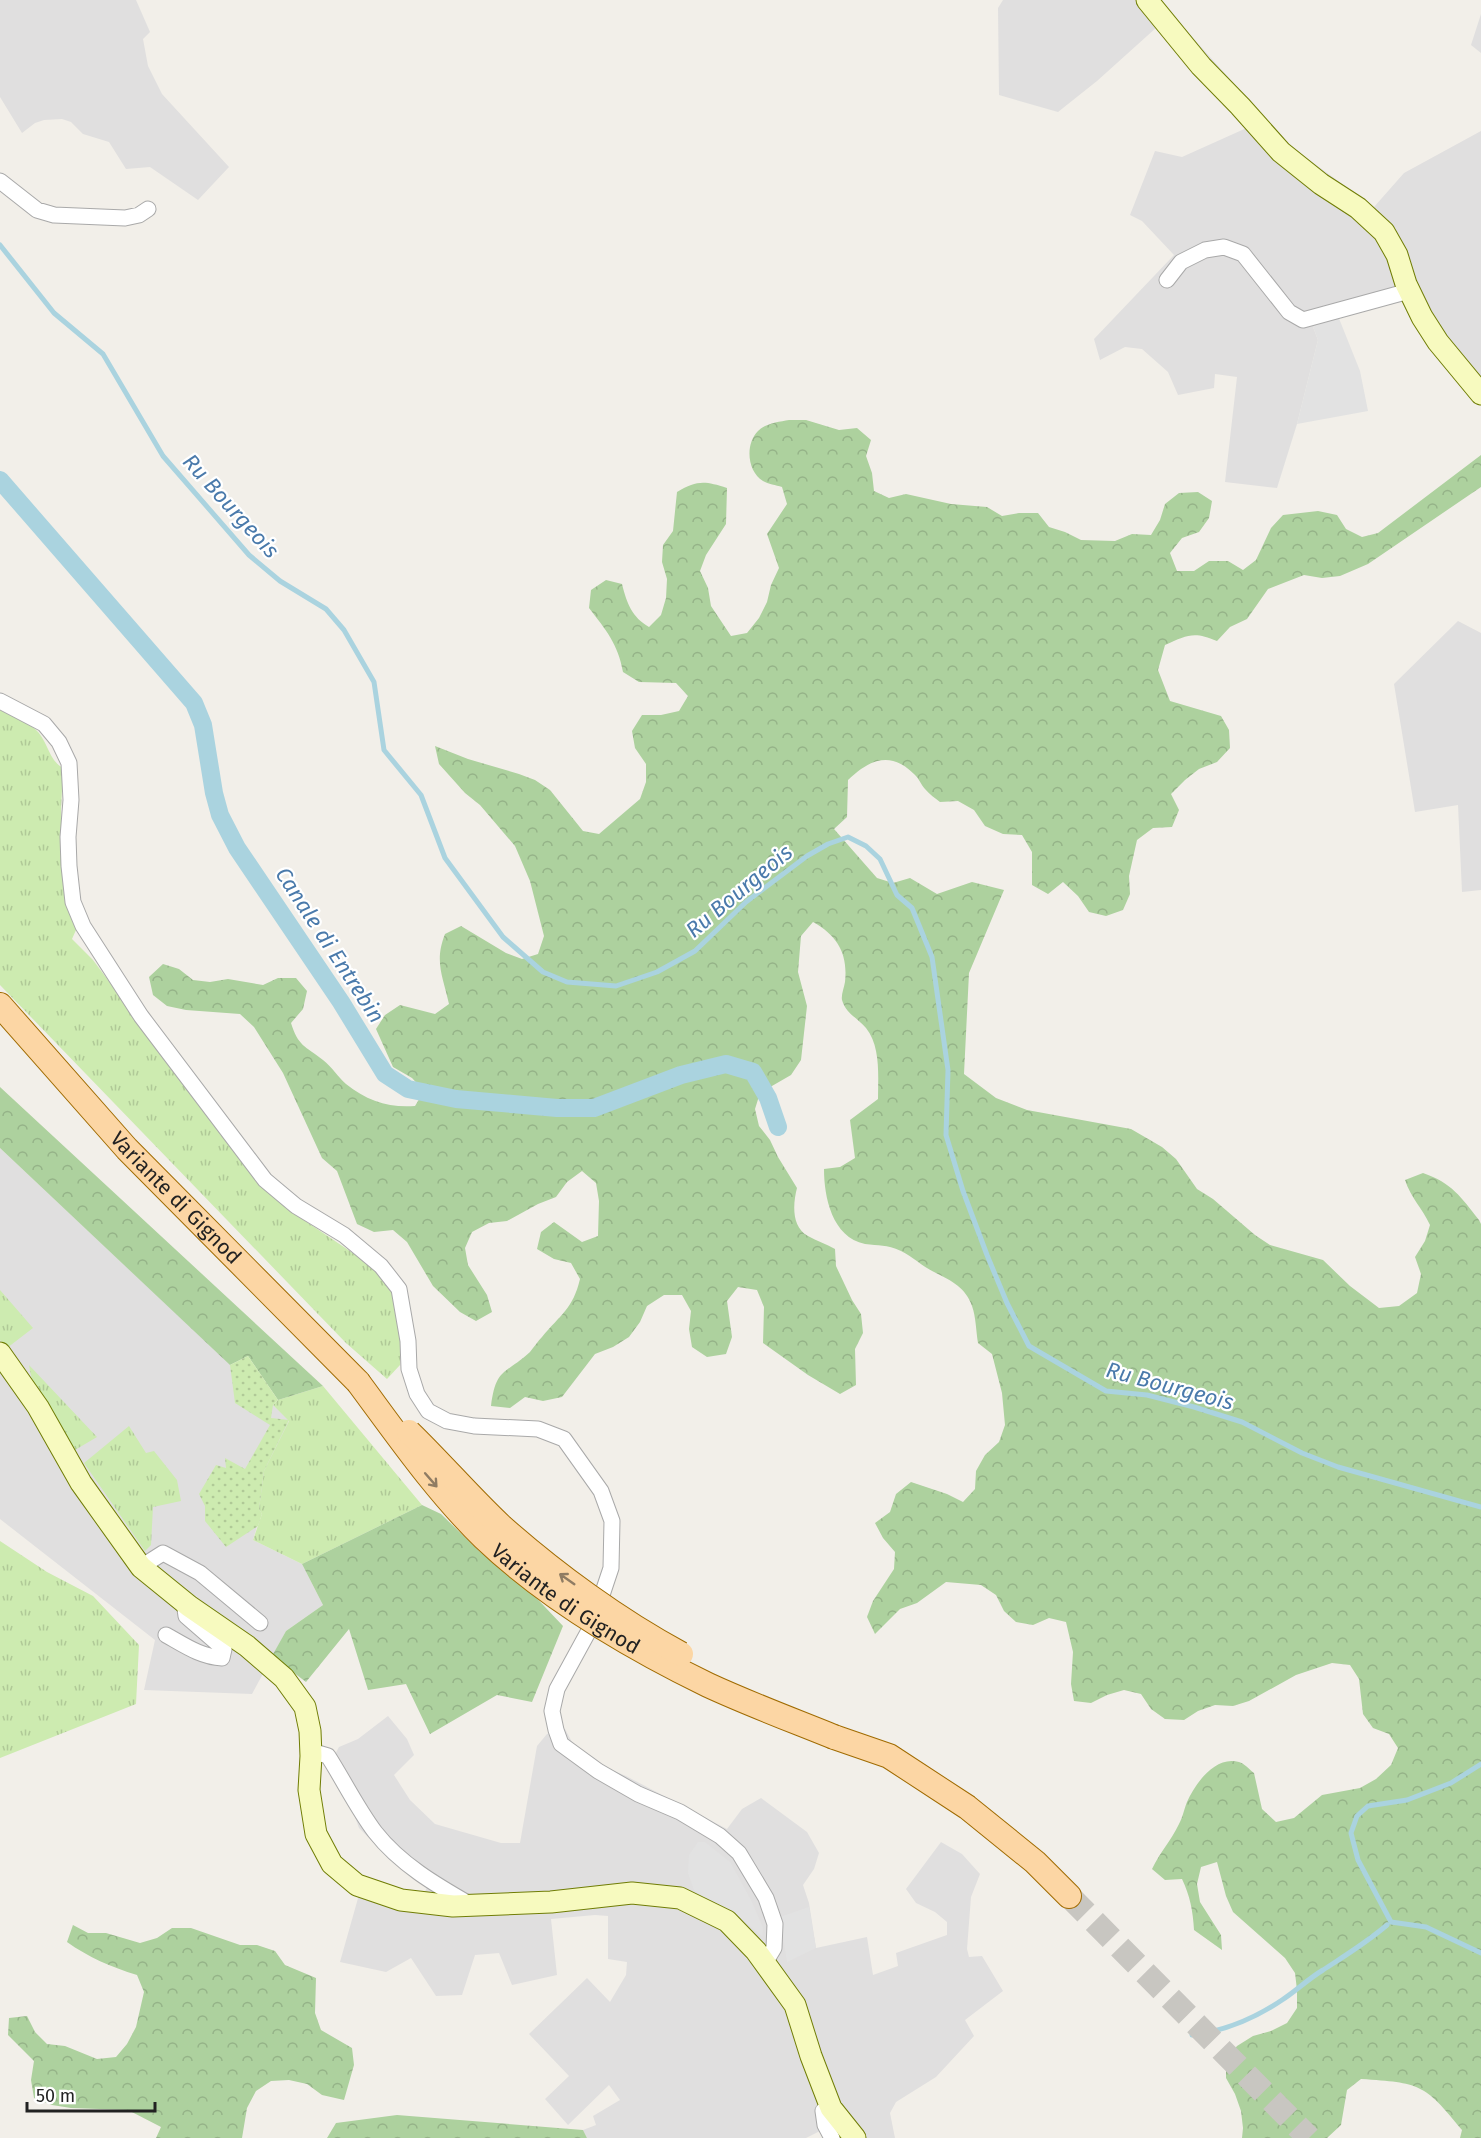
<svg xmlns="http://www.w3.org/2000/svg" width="1481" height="2138" font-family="'Fira Sans',sans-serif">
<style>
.residential{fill:#e0dfdf}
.grass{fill:url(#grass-tufts)}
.forest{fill:url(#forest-crowns)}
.garden{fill:url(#garden-dots)}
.parking{fill:#e2e2e2}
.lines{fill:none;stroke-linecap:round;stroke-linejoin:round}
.stream{stroke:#aad3df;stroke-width:5}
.canal{stroke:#aad3df;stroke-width:18}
.primary-tunnel{stroke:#c8c6c1;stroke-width:24;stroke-dasharray:24 12;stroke-linecap:butt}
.street-casing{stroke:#a9a9a9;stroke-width:17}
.secondary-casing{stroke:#707d05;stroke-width:23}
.primary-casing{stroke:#a06b00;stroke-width:26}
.street{stroke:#fff;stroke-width:15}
.secondary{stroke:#f7fabf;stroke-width:21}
.primary{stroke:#fcd6a4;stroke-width:24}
.primary-bridge-casing{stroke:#a06b00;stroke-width:26;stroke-linecap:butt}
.primary-bridge{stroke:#fcd6a4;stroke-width:24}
.oneway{stroke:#8f7c63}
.labels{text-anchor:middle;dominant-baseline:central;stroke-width:4.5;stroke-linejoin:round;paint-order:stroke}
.street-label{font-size:21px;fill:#222;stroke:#fff}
.water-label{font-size:22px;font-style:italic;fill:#4a7aab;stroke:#fff}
</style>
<defs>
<pattern id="grass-tufts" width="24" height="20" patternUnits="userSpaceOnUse" patternTransform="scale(1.5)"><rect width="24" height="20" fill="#cdebb0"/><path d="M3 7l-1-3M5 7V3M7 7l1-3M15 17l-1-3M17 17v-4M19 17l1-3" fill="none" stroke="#b0c997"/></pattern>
<pattern id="forest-crowns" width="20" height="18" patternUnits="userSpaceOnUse" patternTransform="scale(1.5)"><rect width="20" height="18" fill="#add19e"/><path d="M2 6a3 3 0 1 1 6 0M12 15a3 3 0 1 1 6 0" fill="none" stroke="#95b388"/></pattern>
<pattern id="garden-dots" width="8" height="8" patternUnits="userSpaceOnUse" patternTransform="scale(1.5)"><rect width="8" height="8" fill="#cdebb0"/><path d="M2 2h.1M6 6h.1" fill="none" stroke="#b0c997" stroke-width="1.8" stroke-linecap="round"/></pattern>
</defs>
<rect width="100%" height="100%" fill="#f2efe9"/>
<!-- residential -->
<path class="residential" d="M 0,0 L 136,0 L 150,32 L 143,39 L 148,66 L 162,94 L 229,167 L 198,200 L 150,167 L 126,169 L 109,142 L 83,134 L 71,122 L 62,119 L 44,120 L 35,123 L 22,133 L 0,97 Z
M 1003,0 L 1159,0 L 1290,146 L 1374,207 L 1404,173 L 1481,131 L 1481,392 L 1405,301 L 1338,316 L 1313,327 L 1318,340 L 1297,424 L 1277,488 L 1225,482 L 1237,377 L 1215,374 L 1214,388 L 1178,395 L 1168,372 L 1142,349 L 1125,347 L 1100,360 L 1094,339 L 1174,255 L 1142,221 L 1130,215 L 1155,151 L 1182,157 L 1251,126 L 1157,27 L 1097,81 L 1058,112 L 999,95 L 998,8 Z
M 1481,14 L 1481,53 L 1471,45 Z
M 1458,621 L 1481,633 L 1481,890 L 1462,892 L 1458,805 L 1415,812 L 1394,684 Z
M 0,1148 L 289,1420 L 253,1540 L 302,1564 L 323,1605 L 286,1631 L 252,1694 L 144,1690 L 155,1640 L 0,1519 Z
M 388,1716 L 407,1739 L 414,1755 L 394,1775 L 410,1800 L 435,1824 L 501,1843 L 520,1843 L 537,1746 L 547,1734 L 565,1729 L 572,1742 L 588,1757 L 605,1767 L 626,1776 L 727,1829 L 742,1809 L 761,1798 L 807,1832 L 819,1853 L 814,1869 L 803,1885 L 809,1903 L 816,1948 L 867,1937 L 873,1975 L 898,1966 L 896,1953 L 947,1935 L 947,1922 L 935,1912 L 916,1903 L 906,1889 L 941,1842 L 962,1854 L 980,1874 L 971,1897 L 967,1949 L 969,1957 L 982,1956 L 1003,1991 L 965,2020 L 974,2036 L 936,2077 L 896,2102 L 890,2113 L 895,2138 L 825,2138 L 820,2131 L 806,2138 L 587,2138 L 583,2130 L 596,2125 L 593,2116 L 620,2100 L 609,2085 L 568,2125 L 545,2099 L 569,2076 L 529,2034 L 587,1978 L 610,2002 L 626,1975 L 627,1962 L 608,1959 L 608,1916 L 595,1915 L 551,1919 L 557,1975 L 512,1985 L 499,1953 L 475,1955 L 462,1995 L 436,1996 L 411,1958 L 386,1972 L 340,1962 L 364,1877 L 377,1885 L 424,1894 L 428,1885 L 380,1849 L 359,1828 L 348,1798 L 327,1769 L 339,1747 L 358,1739 Z"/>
<!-- grass -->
<path class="grass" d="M 0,710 C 11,716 26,721 35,729 C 48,740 48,760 63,768 L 61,810 L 65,887 L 76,930 L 72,939 L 93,960 L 258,1180 L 286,1208 L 378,1270 L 391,1290 L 400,1334 L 400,1365 L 387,1379 L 346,1343 L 0,985 Z
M 0,1290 L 33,1328 L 7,1348 L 0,1340 Z
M 29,1365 L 97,1437 L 75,1450 C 58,1424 33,1397 29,1365 Z
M 323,1386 L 422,1505 L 302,1564 L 253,1540 L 262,1514 L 259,1509 L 264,1471 L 289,1421 L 273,1405 L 278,1400 Z
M 129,1426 L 146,1453 L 154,1451 L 177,1480 L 181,1501 L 153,1507 L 151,1545 L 145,1551 L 84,1463 Z
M 0,1541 L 47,1572 L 93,1596 L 139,1645 L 136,1704 L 0,1758 Z"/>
<!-- forest -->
<path class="forest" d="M 789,420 L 806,420 L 839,430 L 857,428 L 871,440 L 866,456 L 872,473 L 874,491 L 889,498 L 906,494 L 951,504 L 987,507 L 1002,516 L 1019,513 L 1038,513 L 1049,527 L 1065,532 L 1081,540 L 1115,541 L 1132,534 L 1151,535 L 1160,520 L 1165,504 L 1179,493 L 1198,492 L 1212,501 L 1209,518 L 1199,532 L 1182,538 L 1170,553 L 1177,571 L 1194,571 L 1209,561 L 1228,561 L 1243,570 L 1256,560 L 1271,528 L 1283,515 L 1318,511 L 1337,515 L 1346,529 L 1362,537 L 1378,533 L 1481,455 L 1481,487 L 1368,564 L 1340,576 L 1322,578 L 1304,575 L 1268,589 L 1247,619 L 1230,627 L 1217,641 C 1194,631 1187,635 1165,645 L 1158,670 L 1170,701 L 1221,716 L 1229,730 L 1230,748 L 1217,762 L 1199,769 L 1185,780 L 1171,794 L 1179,810 L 1172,827 L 1153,828 L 1137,840 L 1129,876 L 1130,894 L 1123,910 L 1106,916 L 1089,912 L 1078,896 L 1063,882 L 1048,894 L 1032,885 L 1032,852 L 1022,835 L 1003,834 L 985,826 L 974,810 L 958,801 L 940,802 C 935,798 929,794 925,789 C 921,785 919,778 914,774 C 890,750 869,760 848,780 L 847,817 L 834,829 L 877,878 L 893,883 L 910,878 L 937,894 L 972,882 L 1004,890 L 969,973 L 964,1074 L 996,1098 L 1027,1110 L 1131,1129 L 1162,1147 L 1176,1159 L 1197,1189 L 1213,1199 L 1255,1235 L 1270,1245 L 1323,1260 L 1350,1286 L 1379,1308 L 1399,1306 L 1417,1293 L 1421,1274 L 1415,1257 L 1425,1241 L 1430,1225 C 1422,1208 1411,1198 1405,1180 L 1423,1173 C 1452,1183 1461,1197 1479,1220 L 1481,1224 L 1481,2138 L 1460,2138 L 1462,2130 C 1424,2083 1420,2083 1361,2079 L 1347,2090 L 1341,2125 L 1327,2138 L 1242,2138 L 1243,2128 L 1241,2111 L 1235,2094 L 1226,2078 L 1226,2060 L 1237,2046 L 1253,2036 L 1271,2031 L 1287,2023 L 1297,2008 L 1297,1990 L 1295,1973 L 1285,1958 L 1233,1912 L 1226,1896 L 1217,1862 L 1201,1867 L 1197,1884 L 1200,1902 L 1221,1935 L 1222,1950 L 1194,1930 C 1193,1911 1190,1896 1182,1879 L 1165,1880 L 1152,1869 C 1160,1852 1171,1841 1179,1824 C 1183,1817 1184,1809 1187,1802 C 1195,1784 1215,1755 1239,1762 C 1244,1763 1250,1770 1254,1773 L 1262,1809 L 1276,1822 L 1294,1818 L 1322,1795 L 1360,1788 L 1376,1779 L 1391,1765 L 1398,1748 L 1389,1734 L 1373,1728 L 1363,1714 L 1359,1679 L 1350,1665 L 1332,1663 L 1296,1675 L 1249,1701 L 1233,1706 L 1215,1705 L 1198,1711 L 1184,1720 L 1165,1719 L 1151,1709 L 1141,1694 L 1124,1690 L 1107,1695 L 1091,1703 L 1074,1701 L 1071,1684 L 1073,1652 L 1066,1622 L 1049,1618 L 1033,1625 L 1016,1622 L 1004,1611 L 996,1595 L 981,1585 L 946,1582 L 917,1603 L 900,1609 L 875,1634 L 867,1617 L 873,1601 L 894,1569 L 895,1552 L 883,1538 L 875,1523 L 890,1512 L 896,1494 L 911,1482 L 947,1494 L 963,1502 L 975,1489 L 976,1471 L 985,1455 L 999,1442 L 1005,1425 L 1002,1393 L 992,1354 L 978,1343 C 976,1331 976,1317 972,1306 C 966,1288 952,1281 936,1273 C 923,1267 913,1257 901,1251 C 886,1244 879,1246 865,1244 C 832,1237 824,1197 824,1169 L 840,1167 L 855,1158 L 850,1120 L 878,1099 C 878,1076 881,1047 866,1028 C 858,1018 846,1014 842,1000 C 841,995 844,988 845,982 C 848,954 838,936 813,922 L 801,936 L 798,972 L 807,1006 L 801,1060 L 791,1075 L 760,1093 L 755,1109 L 759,1126 L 770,1140 L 778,1157 L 797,1188 C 793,1203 791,1227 808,1236 C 817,1241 826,1244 835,1249 L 836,1266 L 852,1300 L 861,1314 L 863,1333 L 855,1349 L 856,1385 L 840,1394 L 808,1375 L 763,1343 L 764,1307 L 757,1290 L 738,1287 L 727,1301 L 732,1337 L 726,1354 L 707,1357 L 692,1347 L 689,1329 L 691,1311 L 682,1295 L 664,1295 L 647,1306 L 640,1322 L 629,1337 L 613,1347 L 595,1354 L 562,1397 L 543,1401 L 525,1397 L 510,1408 L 491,1406 C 496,1367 505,1375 530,1352 C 534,1347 538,1341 542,1337 C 560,1315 573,1309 580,1279 L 571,1263 L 554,1259 L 537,1249 L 541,1232 L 554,1222 L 582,1242 L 598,1236 L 599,1201 L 596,1183 L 582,1171 L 567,1182 L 556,1197 L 538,1204 L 507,1221 L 489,1223 L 472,1232 L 465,1248 L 468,1265 L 487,1295 L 492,1312 L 476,1321 L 460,1312 L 433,1286 L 407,1242 L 393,1230 L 374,1232 L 357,1224 L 337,1171 L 322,1158 L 283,1073 L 254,1027 L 240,1014 L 186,1010 L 167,1006 L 153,995 L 149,977 L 163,964 L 179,969 L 193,980 L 210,982 L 228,979 L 263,985 L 278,978 L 296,978 L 307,991 L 303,1009 L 291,1023 C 298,1046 305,1046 323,1060 C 332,1067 338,1077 346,1084 C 367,1101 389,1108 415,1106 L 424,1091 L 412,1078 L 393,1067 L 376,1029 L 385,1015 L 400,1005 L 435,1014 L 449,1004 C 443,976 434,962 445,934 L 461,926 L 506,953 L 522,959 L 538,954 L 544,936 L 530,881 L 515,846 L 480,805 L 465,793 L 439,764 L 435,746 L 468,759 L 519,774 L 535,780 L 550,790 L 583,831 L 599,834 L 640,799 L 646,782 L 646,764 L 635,748 L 632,731 L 642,715 L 661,715 L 679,711 L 688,696 L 676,683 L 639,682 L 623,672 C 618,644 606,630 589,608 L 591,590 L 606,580 L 622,584 C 627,604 632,617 649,627 L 661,615 L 666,598 L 667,579 L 662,562 L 663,545 L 673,531 L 677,492 C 697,480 705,481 727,488 L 726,524 L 706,555 L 700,571 L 708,588 L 711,606 L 731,636 L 747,633 L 759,618 L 767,602 L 771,585 L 779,568 L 767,534 L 787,504 L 782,487 C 776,485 768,484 763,481 C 747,471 745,444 758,431 C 766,423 779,422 789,420 Z
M 0,1087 L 323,1386 L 278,1400 L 248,1356 L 230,1365 L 0,1148 Z
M 422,1505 L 441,1514 L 479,1551 L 527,1588 L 563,1626 L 532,1702 L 497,1695 L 430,1734 L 406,1684 L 368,1690 L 349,1629 L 306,1682 L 272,1656 L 286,1631 L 323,1605 L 302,1564 Z
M 73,1925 L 88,1933 L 106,1933 L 140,1943 L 157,1938 L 172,1928 L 191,1928 L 240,1945 L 257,1945 L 275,1951 L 285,1965 L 316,1978 L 315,2013 L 321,2030 L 352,2048 L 354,2065 L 344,2100 L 322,2095 L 307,2084 L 289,2080 L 271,2081 L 256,2091 L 247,2108 L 242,2138 L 156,2138 L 161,2127 L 128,2110 L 71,2108 L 52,2105 L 34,2098 L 31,2080 L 34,2061 L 8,2035 L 9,2018 L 27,2016 L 35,2032 L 47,2044 L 65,2046 L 97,2059 L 116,2057 L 127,2044 L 136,2027 L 144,1992 L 137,1975 C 111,1967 88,1957 67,1942 Z
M 397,2115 L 583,2130 L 587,2138 L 327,2138 L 336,2123 Z"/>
<!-- garden -->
<path class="garden" d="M 248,1356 L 278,1400 L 273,1405 L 271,1418 L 289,1420 L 264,1471 L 259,1509 L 262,1514 L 258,1526 L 226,1547 L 205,1521 L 205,1506 L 199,1494 L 216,1465 L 226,1468 L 225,1458 L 245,1469 L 270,1425 L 235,1403 L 230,1365 Z"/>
<!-- parking -->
<path class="parking" d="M 1338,316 L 1360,371 L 1368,411 L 1297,424 L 1318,340 L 1313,327 Z
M 698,1842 L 705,1842 L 730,1862 L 751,1900 L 763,1928 L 762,1936 L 738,1916 L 706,1900 L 694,1890 L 688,1873 L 689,1855 Z
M 809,1907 L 816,1948 L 787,1962 L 780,1917 Z"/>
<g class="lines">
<!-- stream -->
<path class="stream" d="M 0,245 L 54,313 L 103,354 L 163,456 L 249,555 L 280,581 L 326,609 L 344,630 L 374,682 L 384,750 L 421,795 L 445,858 L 503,937 L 543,972 L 567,982 L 616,986 L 657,972 L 695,951 L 746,902 L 807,856 L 828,844 L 848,837 L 866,846 L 880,859 L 897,895 L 912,908 L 932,957 L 948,1070 L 946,1135 L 963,1191 L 987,1255 L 1007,1303 L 1029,1346 L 1106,1391 L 1147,1395 L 1194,1407 L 1242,1422 L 1302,1453 L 1338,1467 L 1481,1507
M 1481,1764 L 1451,1783 L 1407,1800 L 1368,1806 L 1357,1816 L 1351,1833 L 1358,1860 L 1391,1922 L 1426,1927 L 1481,1953
M 1192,2035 C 1225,2031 1254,2019 1282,2000 C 1296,1991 1308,1979 1323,1970 C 1346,1955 1366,1943 1387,1925"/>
<!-- canal -->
<path class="canal" d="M 0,480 L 194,703 L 203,725 L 214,793 L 220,815 L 237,848 L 341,1002 L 385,1074 L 408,1089 L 456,1099 L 557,1108 L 594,1108 L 681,1075 L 726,1064 L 753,1072 L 768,1098 L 778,1127"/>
<!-- primary-tunnel -->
<path class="primary-tunnel" d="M 1069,1896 L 1309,2138"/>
<defs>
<path id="street" d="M 0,181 L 37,210 L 54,215 L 125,218 L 139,215 L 148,209
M 1167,280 L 1181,262 L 1205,250 L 1224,247 L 1243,254 L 1289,312 L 1303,320 L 1409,291
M 0,701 L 44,724 L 59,742 L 69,763 L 71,800 L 68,837 L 69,866 L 73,902 L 83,926 L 141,1016 L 265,1180 L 296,1206 L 344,1235 L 381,1266 L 399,1289 L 408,1341 L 409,1369 L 417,1394 L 428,1411 L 447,1421 L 474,1426 L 538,1429 L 564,1439 L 601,1491 L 612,1521 L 611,1568 L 592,1625 L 557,1689 L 552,1711 L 556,1730 L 561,1744 L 598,1771 L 638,1794 L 680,1812 L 720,1836 L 739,1853 L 766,1898 L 775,1924 L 774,1948 L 765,1963
M 141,1567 L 163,1553 L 200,1573 L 260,1623
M 166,1635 C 184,1645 201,1657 222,1658 L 224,1649 L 186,1616 L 184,1602
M 311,1751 L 328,1756 C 344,1781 357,1808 375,1832 C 400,1864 436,1885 471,1905
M 831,2108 L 823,2111 L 825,2125 L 832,2138"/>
<path id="secondary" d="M 1147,0 L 1201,66 L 1240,106 L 1281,152 L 1321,184 L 1358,208 L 1384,232 L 1397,255 L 1406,284 L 1422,317 L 1438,342 L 1481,394
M 0,1353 L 38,1407 L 81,1483 L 141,1567 L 189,1606 L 247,1646 L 284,1678 L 305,1707 L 310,1731 L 311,1756 L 309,1790 L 316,1834 L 332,1864 L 357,1885 L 401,1900 L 453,1906 L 551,1902 L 632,1893 L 680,1898 L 727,1921 L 756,1951 L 795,2005 L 811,2056 L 831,2108 L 855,2138"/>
<g id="primary">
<path id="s1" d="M 0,1005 L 127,1149 L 358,1382"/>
<path d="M 834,1737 L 889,1756 L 967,1807 L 1035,1862 L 1069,1896"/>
</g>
</defs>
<!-- street casing -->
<use href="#street" class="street-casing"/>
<!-- secondary casing -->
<use href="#secondary" class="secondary-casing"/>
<!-- primary casing -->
<use href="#primary" class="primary-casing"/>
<!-- street -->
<use href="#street" class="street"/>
<!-- secondary -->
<use href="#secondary" class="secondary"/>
<!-- primary -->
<use href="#primary" class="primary"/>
<defs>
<g id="primary-bridge">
<path id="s2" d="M 358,1382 C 398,1436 436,1491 484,1538 C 548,1599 628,1646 708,1685 C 749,1704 792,1720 834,1737"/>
<path d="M 409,1432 C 441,1463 470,1497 502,1527 C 554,1573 619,1621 681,1654"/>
</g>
</defs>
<!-- primary-bridge casing -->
<use href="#primary-bridge" class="primary-bridge-casing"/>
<!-- primary-bridge -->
<use href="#primary-bridge" class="primary-bridge"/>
</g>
<!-- one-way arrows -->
<defs><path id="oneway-shaft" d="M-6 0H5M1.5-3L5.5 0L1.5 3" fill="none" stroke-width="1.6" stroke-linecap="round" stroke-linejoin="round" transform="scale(1.5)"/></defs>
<g class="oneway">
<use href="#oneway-shaft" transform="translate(431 1480) rotate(49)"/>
<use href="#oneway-shaft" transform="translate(567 1579) rotate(-145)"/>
</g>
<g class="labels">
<!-- street labels -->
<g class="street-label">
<text stroke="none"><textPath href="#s1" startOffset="261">Variante di Gignod</textPath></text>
<text stroke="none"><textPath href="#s2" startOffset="303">Variante di Gignod</textPath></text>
</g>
<!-- water labels -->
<g class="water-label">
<text transform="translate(231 506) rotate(48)">Ru Bourgeois</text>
<text transform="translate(739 891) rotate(-40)">Ru Bourgeois</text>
<text transform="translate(330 945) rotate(57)">Canale di Entrebin</text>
<text transform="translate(1170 1386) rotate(15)">Ru Bourgeois</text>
</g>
</g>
<!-- scale -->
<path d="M27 2102v9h128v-9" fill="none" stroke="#222222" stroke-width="3"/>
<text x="36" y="2102" font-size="18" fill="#222222" stroke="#ffffff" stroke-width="4.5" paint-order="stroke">50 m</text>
</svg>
